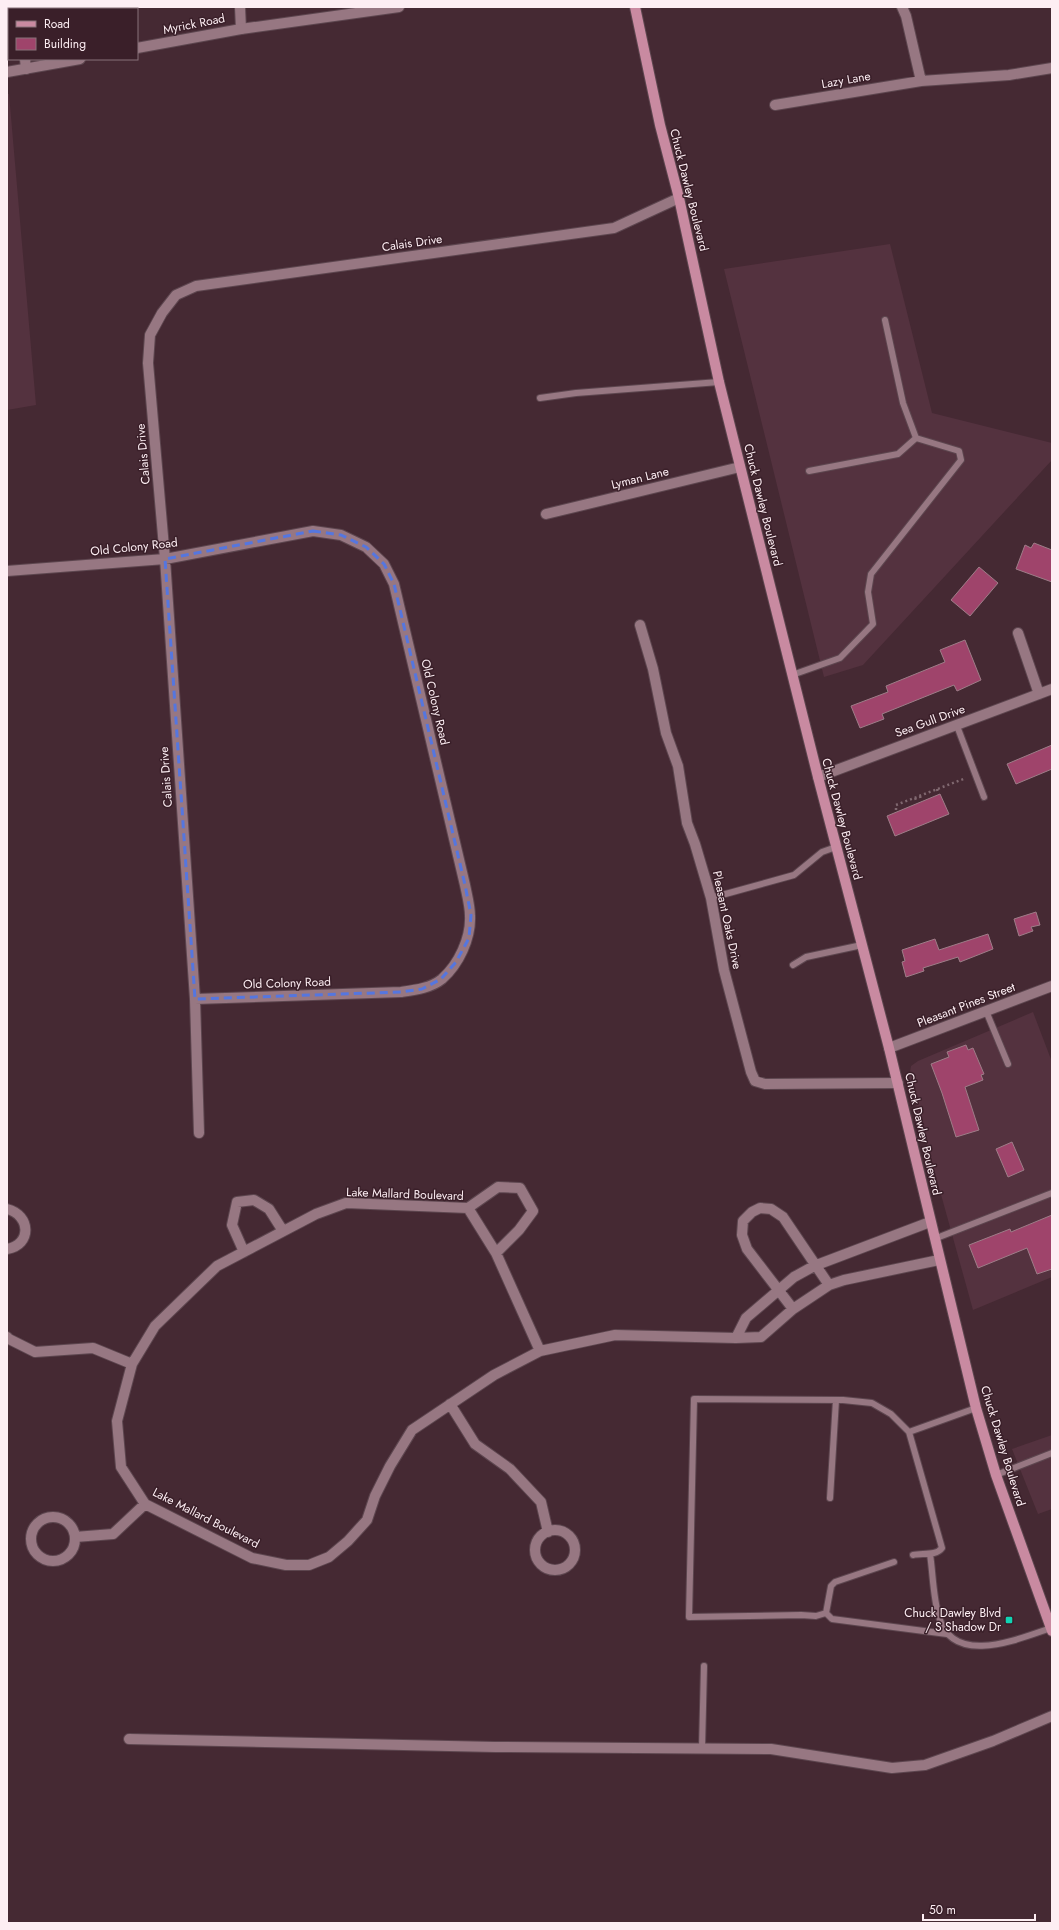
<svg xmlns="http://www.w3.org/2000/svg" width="1059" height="1930" font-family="Jost,sans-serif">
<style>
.built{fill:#54323f}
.building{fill:#9f446b;stroke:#9e7d88}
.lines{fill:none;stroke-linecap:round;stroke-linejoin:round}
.lane-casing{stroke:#5d464f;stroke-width:8}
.street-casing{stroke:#5d464f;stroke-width:12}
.secondary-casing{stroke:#5d464f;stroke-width:12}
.primary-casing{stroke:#5d464f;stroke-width:12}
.path{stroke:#806870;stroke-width:2.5;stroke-dasharray:2 3;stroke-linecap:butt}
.lane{stroke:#977782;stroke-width:6}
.street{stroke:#977782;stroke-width:10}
.secondary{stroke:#977782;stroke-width:10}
.primary{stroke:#c98aa1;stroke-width:10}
.marked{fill:none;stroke:#5576df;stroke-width:3;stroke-dasharray:8 5;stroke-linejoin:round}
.poi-dot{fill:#10d5b4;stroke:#3a1f29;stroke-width:1.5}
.labels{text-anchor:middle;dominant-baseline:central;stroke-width:3;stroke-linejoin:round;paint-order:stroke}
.street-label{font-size:12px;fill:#fdeef3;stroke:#3a1f29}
.poi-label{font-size:12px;fill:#fdeef3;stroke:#3a1f29;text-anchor:end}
</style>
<rect width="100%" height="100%" fill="#452933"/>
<!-- built -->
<path class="built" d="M 7,94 L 9,94 L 36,405 L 7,410 Z
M 890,244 L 932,413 L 1052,443 L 1052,460 L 863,665 L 824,677 L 724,269 Z
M 1033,1012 L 1052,1062 L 1052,1277 L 973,1310 L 909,1079 L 911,1066 L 918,1061 Z
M 1052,1435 L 1052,1509 L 1038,1514 L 1012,1449 Z"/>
<!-- building -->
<path class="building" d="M 1034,543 L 1052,550 L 1052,582 L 1016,569 L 1025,545 L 1031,548 Z
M 979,567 L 998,583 L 970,616 L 951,600 Z
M 965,640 L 981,680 L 957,691 L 954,685 L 882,714 L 884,719 L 860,728 L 851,706 L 888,692 L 886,686 L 945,662 L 940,650 Z
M 1052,745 L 1052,769 L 1016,784 L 1007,764 Z
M 940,794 L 949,814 L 895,836 L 887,816 Z
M 1036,912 L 1040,925 L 1031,927 L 1033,931 L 1019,936 L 1014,919 Z
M 988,934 L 993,949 L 960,962 L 958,957 L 923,968 L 924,971 L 906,977 L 902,962 L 905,961 L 902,950 L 935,939 L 939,950 Z
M 966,1045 L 968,1050 L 973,1048 L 984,1074 L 981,1075 L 983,1080 L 965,1087 L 979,1130 L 956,1137 L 942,1093 L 931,1064 L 949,1057 L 947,1052 Z
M 1012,1142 L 1024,1170 L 1008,1177 L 996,1149 Z
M 1052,1215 L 1052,1269 L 1037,1274 L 1027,1248 L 978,1268 L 969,1245 L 1010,1229 L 1011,1232 Z"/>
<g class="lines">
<defs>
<path id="lane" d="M 540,398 L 576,393 L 719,382
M 809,471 L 898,454 L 916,438
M 792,675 L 840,658 L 873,624 L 868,592 L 871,574 L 961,460 L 959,451 L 916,438 L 903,403 L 885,320
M 957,726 L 984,797
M 711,898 L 794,875 L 822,852 L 836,847
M 793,965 L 806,957 L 862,945
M 986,1011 L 1008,1064
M 934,1239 L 1052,1193
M 909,1432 L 942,1548 C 936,1556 923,1553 913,1555
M 996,1475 L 1052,1453
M 830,1498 L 836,1400
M 930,1554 C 933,1574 933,1597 939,1617 C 953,1667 1018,1639 1051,1628
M 894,1562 L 835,1582 L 831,1586 L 826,1613 L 816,1616 L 801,1615 L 689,1617 L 694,1399 L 843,1400 L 872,1403 L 891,1414 L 909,1432 L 976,1408
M 826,1613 L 832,1619 L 947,1634
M 702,1748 L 704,1666"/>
<path id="street" d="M 20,7 L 20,9
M 240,7 L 241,29
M 902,7 L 906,16 L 921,81
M 25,59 L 26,69
M 775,105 L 921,81 L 1009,75 L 1052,68
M 546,514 L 740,467
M 7,571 L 165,559 L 313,531 L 341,535 L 366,547 L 384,564 L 394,584 L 465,885 C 467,895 470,906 470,916 C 471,938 459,964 442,979 C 431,988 415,990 401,992 L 195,999
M 640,625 L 653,669 L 666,733 L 678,766 L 687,823 L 695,844 L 711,898 L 724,970 L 751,1072 L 755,1081 L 765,1084 L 898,1083
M 1018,633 L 1039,694
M 818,777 L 1052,689
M 889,1048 L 1052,986
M 199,1133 L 195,999 L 165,559 L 148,363 L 150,335 L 162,313 L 176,295 L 196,286 L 614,228 L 679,198
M 468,1208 L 498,1187 L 520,1188 L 533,1211 L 519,1230 L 496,1253
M 7,1209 C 31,1215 32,1245 7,1249
M 244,1252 L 232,1225 L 237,1202 L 254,1200 L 269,1209 L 283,1231
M 793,1309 L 747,1249 L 742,1235 L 743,1221 L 752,1212 L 760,1208 L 771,1209 L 783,1217 L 829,1285
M 7,1337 L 9,1339 L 35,1352 L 93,1348 L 132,1364
M 736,1338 L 746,1318 L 794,1277 L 814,1266 L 930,1222
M 540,1351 L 496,1253 L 468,1208 L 346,1203 L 316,1214 L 217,1266 L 155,1326 L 132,1364 L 117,1421 L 121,1467 L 145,1504 L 252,1558 L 286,1565 L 309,1565 L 329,1557 L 348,1541 L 367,1520 L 375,1496 L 390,1466 L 412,1430 L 494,1375 L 540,1351 L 615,1335 L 736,1338 L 761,1337 L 793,1309 L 829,1285 L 844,1280 L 939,1260
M 450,1404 L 475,1444 L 510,1469 L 541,1502 L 548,1532
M31 1539a22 22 0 1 1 44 0a22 22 0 1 1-44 0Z
M535 1550a20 20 0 1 1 40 0a20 20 0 1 1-40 0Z
M 75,1537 L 113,1534 L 145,1504
M 129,1739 L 495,1747 L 771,1749 L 892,1768 L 925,1765 L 993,1741 L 1052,1716"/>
<path id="secondary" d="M 137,48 L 241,29 L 399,7
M 7,72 L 80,59"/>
<path id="primary" d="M 635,7 L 660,125 L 679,198 L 719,382 L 818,777 L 889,1048 L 976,1408 L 996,1475 L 1052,1631"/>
</defs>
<!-- lane casing -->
<use href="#lane" class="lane-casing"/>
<!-- street casing -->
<use href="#street" class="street-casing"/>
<!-- secondary casing -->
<use href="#secondary" class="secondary-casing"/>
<!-- primary casing -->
<use href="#primary" class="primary-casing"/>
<!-- path -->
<path class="path" d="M 937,789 L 938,793
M 920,796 L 921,800
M 915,798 L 917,802
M 896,810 L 896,805 L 966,778"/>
<!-- lane -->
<use href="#lane" class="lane"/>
<!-- street -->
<use href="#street" class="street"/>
<!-- secondary -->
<use href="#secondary" class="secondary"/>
<!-- primary -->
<use href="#primary" class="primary"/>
</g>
<!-- marked area -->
<path class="marked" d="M 313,531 L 341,535 L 366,547 L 384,564 L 394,584 L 465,885 L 471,915 L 469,938 L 456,962 L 441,979 L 422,989 L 401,992 L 195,999 L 165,559 Z"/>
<!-- markers -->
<rect class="poi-dot" x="1005" y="1616" width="8" height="8" rx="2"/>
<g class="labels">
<!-- street labels -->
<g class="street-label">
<text transform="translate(194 24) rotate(-11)">Myrick Road</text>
<text transform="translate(846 80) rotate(-10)">Lazy Lane</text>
<text transform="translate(689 190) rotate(76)">Chuck Dawley Boulevard</text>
<text transform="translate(412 243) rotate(-8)">Calais Drive</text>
<text transform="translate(143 454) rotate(-95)">Calais Drive</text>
<text transform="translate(640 478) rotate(-14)">Lyman Lane</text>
<text transform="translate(763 505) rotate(76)">Chuck Dawley Boulevard</text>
<text transform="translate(134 547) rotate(-6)">Old Colony Road</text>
<text transform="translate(435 702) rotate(77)">Old Colony Road</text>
<text transform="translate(930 721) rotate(-20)">Sea Gull Drive</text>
<text transform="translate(166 777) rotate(-94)">Calais Drive</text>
<text transform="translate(842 819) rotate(75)">Chuck Dawley Boulevard</text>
<text transform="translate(727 920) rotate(78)">Pleasant Oaks Drive</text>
<text transform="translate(287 983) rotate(-2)">Old Colony Road</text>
<text transform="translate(966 1005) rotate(-21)">Pleasant Pines Street</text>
<text transform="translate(923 1134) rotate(77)">Chuck Dawley Boulevard</text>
<text transform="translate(405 1194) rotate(2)">Lake Mallard Boulevard</text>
<text transform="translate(1003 1446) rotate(73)">Chuck Dawley Boulevard</text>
<text transform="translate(206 1518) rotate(27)">Lake Mallard Boulevard</text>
</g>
<!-- poi labels -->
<g class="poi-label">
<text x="1001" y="1613">Chuck Dawley Blvd<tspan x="1001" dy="14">/ S Shadow Dr</tspan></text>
</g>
</g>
<!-- border -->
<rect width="1059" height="1930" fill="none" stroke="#fdeef3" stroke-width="16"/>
<!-- legend -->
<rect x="8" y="8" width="130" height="52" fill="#3a1f29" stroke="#88727a"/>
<rect x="16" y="21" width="20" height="6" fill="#c98aa1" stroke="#88727a"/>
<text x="44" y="28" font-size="12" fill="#fdeef3">Road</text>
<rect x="16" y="38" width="20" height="12" fill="#9f446b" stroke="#88727a"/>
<text x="44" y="48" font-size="12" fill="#fdeef3">Building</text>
<!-- scale -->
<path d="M923 1914v6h112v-6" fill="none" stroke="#fdeef3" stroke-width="2"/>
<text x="929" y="1914" font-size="12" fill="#fdeef3" stroke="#3a1f29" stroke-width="3" paint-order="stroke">50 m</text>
</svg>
